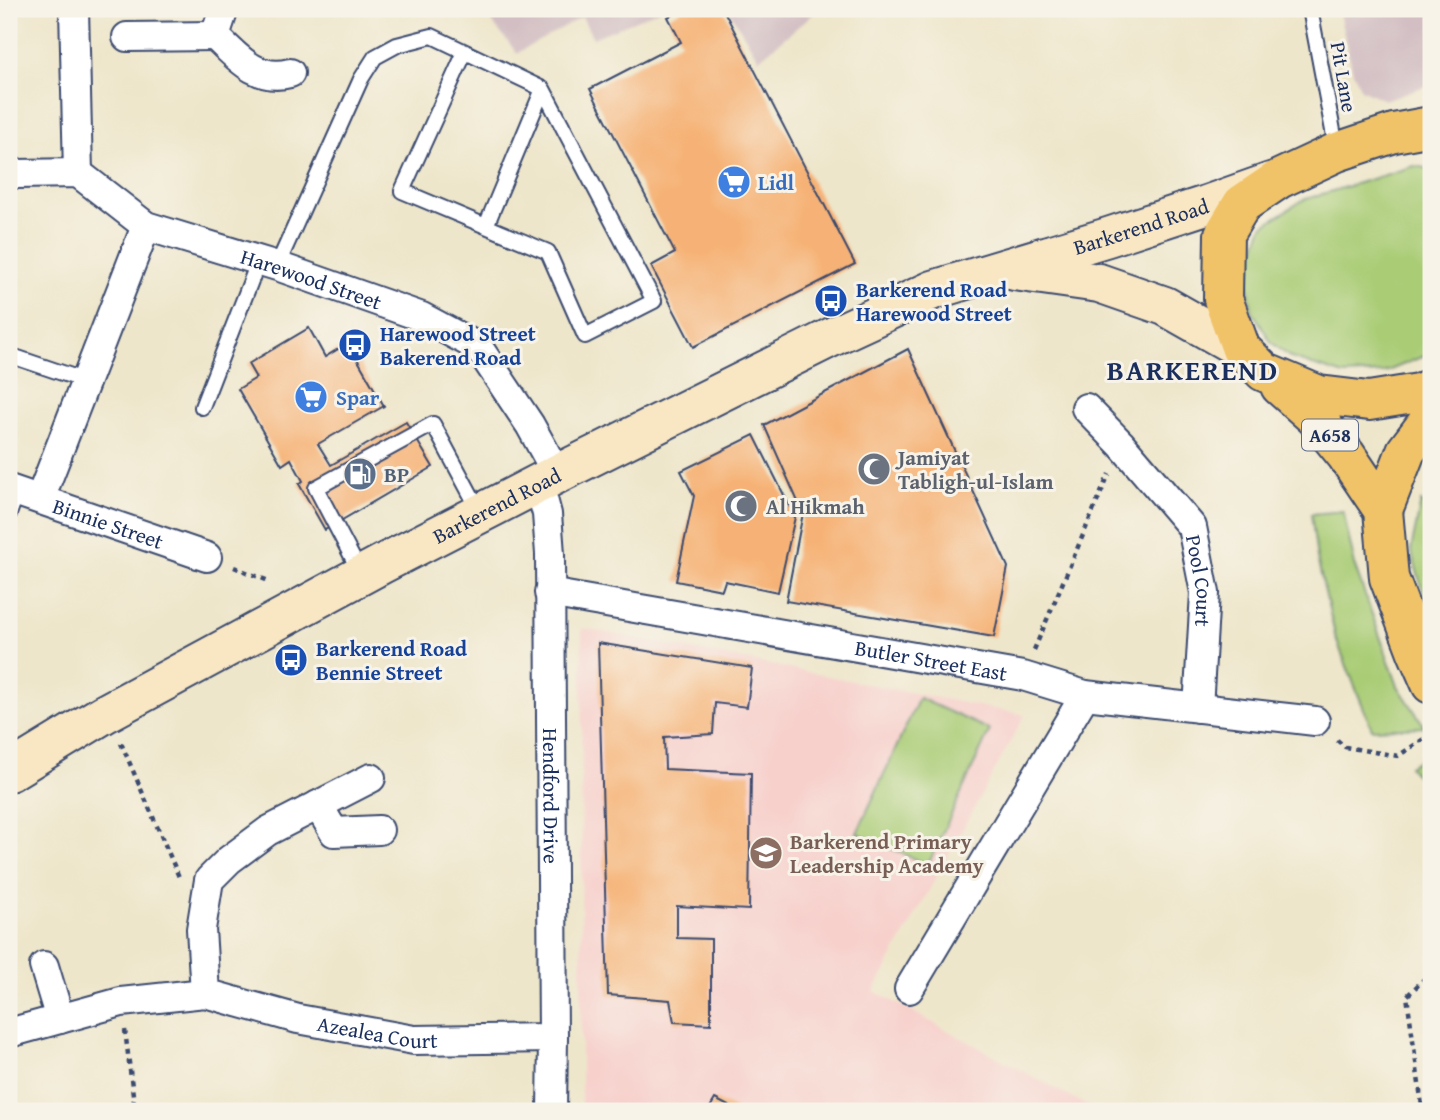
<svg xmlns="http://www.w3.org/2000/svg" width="1440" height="1120" font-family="'Gentium Book Plus',serif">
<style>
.built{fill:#f7d0cc}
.industrial{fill:#d2bec3}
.green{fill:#a9cc75;stroke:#627e6a;stroke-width:2}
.building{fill:#f6b276}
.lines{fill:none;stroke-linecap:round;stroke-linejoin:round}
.lane-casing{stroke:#3b4a6e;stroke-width:18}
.street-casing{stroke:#3b4a6e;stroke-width:32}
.secondary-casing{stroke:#3b4a6e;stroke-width:42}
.primary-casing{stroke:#3b4a6e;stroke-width:42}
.path{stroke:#3b4a6e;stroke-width:4.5;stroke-dasharray:5 5;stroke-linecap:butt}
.lane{stroke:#fff;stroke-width:14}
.street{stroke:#fff;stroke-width:28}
.secondary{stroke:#f9e7c3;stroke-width:38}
.primary{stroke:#f1c369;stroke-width:38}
.labels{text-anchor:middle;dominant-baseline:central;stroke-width:6;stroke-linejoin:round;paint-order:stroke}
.shield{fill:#f7f3e8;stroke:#5d6a87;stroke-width:2}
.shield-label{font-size:19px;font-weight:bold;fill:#1b2f5e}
.street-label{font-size:21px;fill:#1b2f5e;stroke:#f7f3e8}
.shop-label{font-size:21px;font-weight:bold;fill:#366cbe;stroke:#f7f3e8;text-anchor:start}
.transit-label{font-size:21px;font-weight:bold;fill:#164399;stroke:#f7f3e8;text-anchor:start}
.worship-label{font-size:21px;font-weight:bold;fill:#5b616d;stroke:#f7f3e8;text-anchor:start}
.service-label{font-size:21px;font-weight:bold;fill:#4e5e75;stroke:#f7f3e8;text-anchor:start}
.education-label{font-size:21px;font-weight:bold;fill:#785e54;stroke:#f7f3e8;text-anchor:start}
.district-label{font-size:28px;font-weight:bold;letter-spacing:2px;fill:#1b2f5e;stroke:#f7f3e8}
</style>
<rect width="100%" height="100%" fill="#f7f3e8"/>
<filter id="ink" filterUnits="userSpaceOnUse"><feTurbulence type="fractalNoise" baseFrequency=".0143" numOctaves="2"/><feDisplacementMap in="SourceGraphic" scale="14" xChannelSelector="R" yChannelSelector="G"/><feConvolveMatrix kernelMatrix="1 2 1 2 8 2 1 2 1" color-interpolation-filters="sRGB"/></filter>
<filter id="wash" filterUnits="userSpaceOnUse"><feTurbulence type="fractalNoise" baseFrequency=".00686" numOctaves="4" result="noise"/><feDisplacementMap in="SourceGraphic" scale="28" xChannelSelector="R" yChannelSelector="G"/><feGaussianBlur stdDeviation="1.57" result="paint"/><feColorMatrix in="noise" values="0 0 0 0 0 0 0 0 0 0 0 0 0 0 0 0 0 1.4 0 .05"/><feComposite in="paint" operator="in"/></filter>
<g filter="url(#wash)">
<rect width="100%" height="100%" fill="#eee6ca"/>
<!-- built -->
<path class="built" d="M 582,628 L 1025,715 L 874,991 L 1097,1111 L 581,1111 Z"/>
<!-- industrial -->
<path class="industrial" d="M 481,9 L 662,9 L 593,38 L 582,17 L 517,53 Z
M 728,9 L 819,9 L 759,59 Z
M 1338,9 L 1431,9 L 1431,84 L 1384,100 L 1361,89 L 1353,72 Z"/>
<!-- green -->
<path class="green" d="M 1414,166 L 1431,169 L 1431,353 L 1383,373 L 1344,375 L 1291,358 L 1271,342 L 1252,310 L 1246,274 L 1263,226 L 1303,200 Z
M 1421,502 L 1431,509 L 1431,615 L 1428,609 L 1411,550 Z
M 1343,511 L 1356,570 L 1398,686 L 1425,727 L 1372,729 L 1336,639 L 1317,558 L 1311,514 Z
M 919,698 L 990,730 L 928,865 L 857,833 Z
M 1431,753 L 1431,793 L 1409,766 Z"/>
<g id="blocks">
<!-- building -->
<path class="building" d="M 683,9 L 723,9 L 855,264 L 693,347 L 651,266 L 675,253 L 590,89 L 681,42 L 668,17 Z
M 309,328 L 325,357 L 348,343 L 384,406 L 318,444 L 331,465 L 406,422 L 433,467 L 325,530 L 299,484 L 303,481 L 291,459 L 282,465 L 238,389 L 256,378 L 248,364 Z
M 908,349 L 1008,567 L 994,637 L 786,601 L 803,513 L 764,425 Z
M 754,435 L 795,517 L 778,592 L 725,581 L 722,590 L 676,581 L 694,496 L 681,471 Z
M 598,643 L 752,668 L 747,707 L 715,703 L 713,734 L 664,737 L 665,769 L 751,773 L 749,910 L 677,906 L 677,938 L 711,939 L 711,1024 L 674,1022 L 670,1000 L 608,995 Z
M 715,1099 L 738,1111 L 708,1111 Z"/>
</g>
</g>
<g filter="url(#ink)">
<use href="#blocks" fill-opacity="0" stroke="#3b4a6e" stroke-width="2"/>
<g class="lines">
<defs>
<path id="lane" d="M 1310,9 L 1337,152
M 486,226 L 543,89
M 277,266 L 361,79 L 375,57 L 397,45 L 432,36 L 543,89 L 654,301 L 585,336 L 548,252 L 402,191 L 465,52
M 9,355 L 86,381
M 202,407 L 259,260
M 9,514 L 17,492
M 361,574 L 316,488 L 433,424 L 480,512"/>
<g id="street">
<path d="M 74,9 L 78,173"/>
<path d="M 224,9 L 215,36 C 237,57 257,82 290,73"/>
<path d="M 127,37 L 215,36"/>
<path id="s1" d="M 9,172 L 16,174 L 78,173 L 146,226 L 277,266 L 422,317 L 478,347 L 530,425 L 557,474"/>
<path id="s2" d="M 1086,408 L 1121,444 L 1192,527 L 1205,593 L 1198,708"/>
<path id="s3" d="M 539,484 L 547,514 L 550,554 L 553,1038 L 552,1111"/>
<path id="s4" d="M 9,489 L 207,557"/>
<path d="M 40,499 L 146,226"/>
<path id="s5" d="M 549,593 L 1023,676 L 1085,695 L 1315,721"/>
<path d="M 318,805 L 334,832 L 379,830"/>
<path d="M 44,966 L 60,1019"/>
<path d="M 909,989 L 1085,695"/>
<path d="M 205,993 L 201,929 L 209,880 L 229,860 L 268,831 L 371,778"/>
<path id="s6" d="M 9,1033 L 121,1002 L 205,993 L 298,1019 L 414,1040 L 553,1038"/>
</g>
<g id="secondary">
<path d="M 1014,271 L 1099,283 L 1165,306 L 1241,349"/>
<path id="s7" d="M 9,772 L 104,714 L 382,564 L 557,474 L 840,333 L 933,290 L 1108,237 L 1206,205 L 1271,182"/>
</g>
<path id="primary" d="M 1431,126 L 1394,133 L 1337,152 L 1279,179 L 1242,204 L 1224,234 L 1223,299 L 1241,349 L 1264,372 L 1319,395 L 1369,401 L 1419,393 L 1431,388
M 1280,386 L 1315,417 L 1346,455 L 1383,510
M 1431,418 L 1406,451 L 1383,510 L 1389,578 L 1417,652 L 1431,684"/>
</defs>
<!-- lane casing -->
<use href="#lane" class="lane-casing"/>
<!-- street casing -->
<use href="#street" class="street-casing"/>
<!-- secondary casing -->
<use href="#secondary" class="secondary-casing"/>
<!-- primary casing -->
<use href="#primary" class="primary-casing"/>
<!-- path -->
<path class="path" d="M 234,567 L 271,582
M 1034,650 L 1109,474
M 1337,740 L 1345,747 L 1398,756 L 1431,734
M 121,743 L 179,877
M 125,1030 L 135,1111
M 1416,1111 L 1422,1106 L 1407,996 L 1431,972"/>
<!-- lane -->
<use href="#lane" class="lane"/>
<!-- street -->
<use href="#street" class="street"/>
<!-- secondary -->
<use href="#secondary" class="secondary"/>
<!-- primary -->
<use href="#primary" class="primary"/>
</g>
</g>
<!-- icons -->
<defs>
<symbol id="supermarket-disc" viewBox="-11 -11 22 22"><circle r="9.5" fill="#3f7fe0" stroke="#f7f3e8"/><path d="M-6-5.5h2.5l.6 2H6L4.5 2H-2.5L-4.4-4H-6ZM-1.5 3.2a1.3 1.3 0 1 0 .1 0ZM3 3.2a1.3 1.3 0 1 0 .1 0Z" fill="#fff"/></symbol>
<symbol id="bus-disc" viewBox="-11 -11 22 22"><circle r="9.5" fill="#1a4fb4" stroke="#f7f3e8"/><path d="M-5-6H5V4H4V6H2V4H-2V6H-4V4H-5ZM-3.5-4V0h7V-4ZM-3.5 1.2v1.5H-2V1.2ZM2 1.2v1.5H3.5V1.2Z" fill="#fff"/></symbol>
<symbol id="mosque-disc" viewBox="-11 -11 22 22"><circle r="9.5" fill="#6b7280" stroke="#f7f3e8"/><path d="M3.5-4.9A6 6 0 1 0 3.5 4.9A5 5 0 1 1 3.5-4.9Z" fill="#fff"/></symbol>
<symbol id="fuel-disc" viewBox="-11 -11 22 22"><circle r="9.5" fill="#5c6f8a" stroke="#f7f3e8"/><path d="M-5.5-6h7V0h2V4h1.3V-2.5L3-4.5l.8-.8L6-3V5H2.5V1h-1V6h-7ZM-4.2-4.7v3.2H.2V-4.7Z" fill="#fff"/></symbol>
<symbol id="school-disc" viewBox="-11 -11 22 22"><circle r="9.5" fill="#8d6e63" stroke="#f7f3e8"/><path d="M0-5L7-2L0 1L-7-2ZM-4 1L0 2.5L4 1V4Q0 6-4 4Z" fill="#fff"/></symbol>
</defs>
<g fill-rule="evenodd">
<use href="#supermarket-disc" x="715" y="163" width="38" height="38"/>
<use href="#bus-disc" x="812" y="282" width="38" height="38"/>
<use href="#bus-disc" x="336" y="326" width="38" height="38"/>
<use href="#supermarket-disc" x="292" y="378" width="38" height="38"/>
<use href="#mosque-disc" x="855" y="450" width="38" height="38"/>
<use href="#fuel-disc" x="341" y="455" width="38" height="38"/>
<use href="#mosque-disc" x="722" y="487" width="38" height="38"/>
<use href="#bus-disc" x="272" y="641" width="38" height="38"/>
<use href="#school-disc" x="747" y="834" width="38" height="38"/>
</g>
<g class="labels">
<!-- shield labels -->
<rect class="shield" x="1302" y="419.5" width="56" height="31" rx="5"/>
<g class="shield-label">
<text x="1330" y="435">A658</text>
</g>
<!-- street labels -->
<g class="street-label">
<text transform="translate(1344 77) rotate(80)">Pit Lane</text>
<text stroke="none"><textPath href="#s7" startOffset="1260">Barkerend Road</textPath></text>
<text stroke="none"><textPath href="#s1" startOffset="329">Harewood Street</textPath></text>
<text stroke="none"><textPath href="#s7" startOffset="556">Barkerend Road</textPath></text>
<text stroke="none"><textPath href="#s4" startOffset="105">Binnie Street</textPath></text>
<text stroke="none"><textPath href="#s2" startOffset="214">Pool Court</textPath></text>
<text stroke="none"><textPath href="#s5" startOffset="388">Butler Street East</textPath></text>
<text stroke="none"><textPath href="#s3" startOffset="313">Hendford Drive</textPath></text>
<text stroke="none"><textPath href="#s6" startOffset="378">Azealea Court</textPath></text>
</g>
<!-- shop labels -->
<g class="shop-label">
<text x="758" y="182">Lidl</text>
<text x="336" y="397">Spar</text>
</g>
<!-- transit labels -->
<g class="transit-label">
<text x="856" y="289">Barkerend Road<tspan x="856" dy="24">Harewood Street</tspan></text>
<text x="380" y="333">Harewood Street<tspan x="380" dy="24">Bakerend Road</tspan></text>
<text x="316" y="648">Barkerend Road<tspan x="316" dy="24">Bennie Street</tspan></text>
</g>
<!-- worship labels -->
<g class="worship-label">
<text x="898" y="457">Jamiyat<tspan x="898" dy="24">Tabligh-ul-Islam</tspan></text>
<text x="766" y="506">Al Hikmah</text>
</g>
<!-- service labels -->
<g class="service-label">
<text x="384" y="474">BP</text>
</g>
<!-- education labels -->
<g class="education-label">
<text x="790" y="841">Barkerend Primary<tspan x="790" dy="24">Leadership Academy</tspan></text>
</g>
<!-- district labels -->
<g class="district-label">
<text x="1193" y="369">BARKEREND</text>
</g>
</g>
<!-- margin -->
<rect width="1440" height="1120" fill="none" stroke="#f7f3e8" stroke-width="35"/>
</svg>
